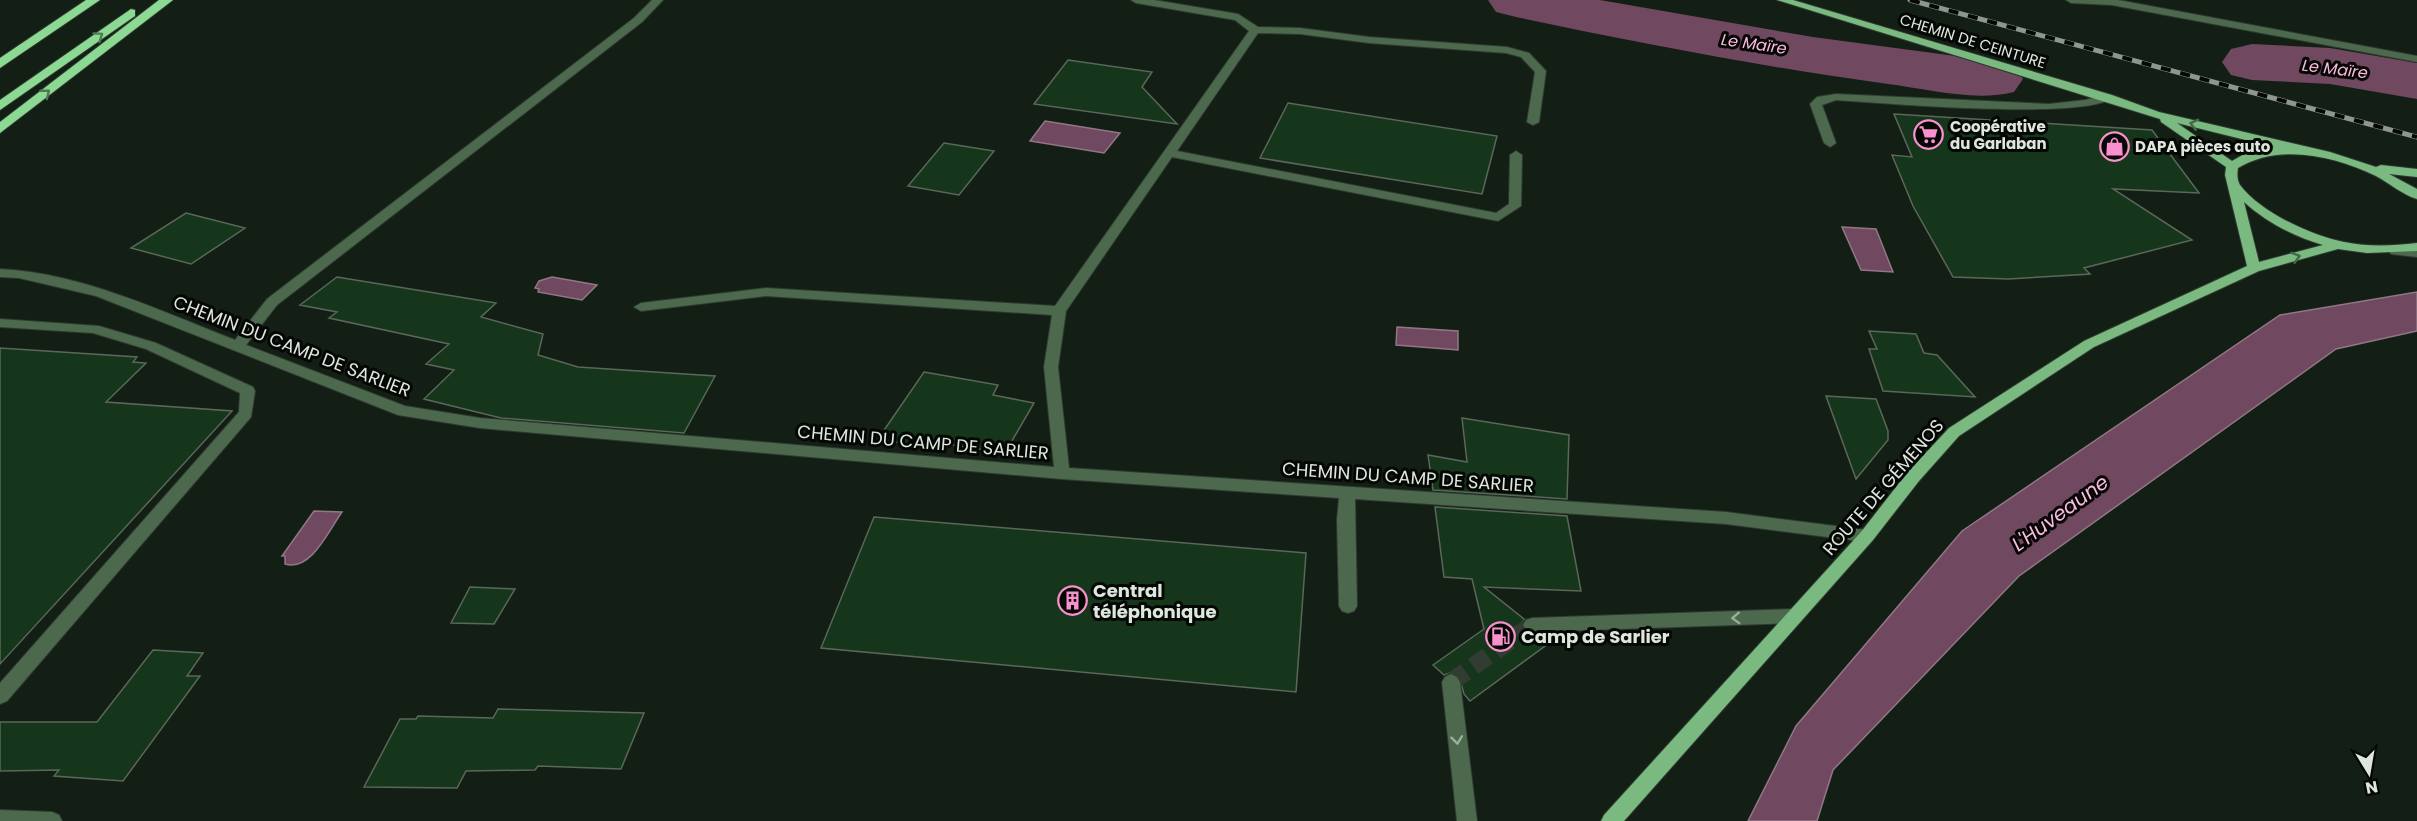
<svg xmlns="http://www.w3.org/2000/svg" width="2417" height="821" font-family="Poppins,sans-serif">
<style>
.water{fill:#70485f;stroke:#917785;stroke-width:1.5}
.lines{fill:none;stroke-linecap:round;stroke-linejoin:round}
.river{fill:#70485f;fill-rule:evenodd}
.building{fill:#15361a;stroke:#5a675a;stroke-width:1.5}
.minor-tunnel{stroke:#313d32;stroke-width:18;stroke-dasharray:18 9;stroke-linecap:butt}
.minor-casing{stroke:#2f3b30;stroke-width:2}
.major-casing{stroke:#2f3b30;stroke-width:2}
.highway-casing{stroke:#2f3b30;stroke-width:2}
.minor{fill:#4c694e;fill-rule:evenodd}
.major{fill:#7ab980;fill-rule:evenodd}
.highway{fill:#8cd993;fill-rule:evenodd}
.rail-casing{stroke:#8d978e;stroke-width:5}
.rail{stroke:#040704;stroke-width:4;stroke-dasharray:10;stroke-linecap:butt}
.oneway{stroke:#4f7a53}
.oneway2{stroke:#456948}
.oneway3{stroke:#9cae9d}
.labels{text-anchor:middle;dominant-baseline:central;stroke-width:6;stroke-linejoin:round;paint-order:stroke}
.far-street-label{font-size:15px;fill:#dee6de;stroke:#040704}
.far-poi-label{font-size:15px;font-weight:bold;fill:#dee6de;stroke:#040704;text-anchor:start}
.far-water-label{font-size:16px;font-style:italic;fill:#feb9df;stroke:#040704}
.street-label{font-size:18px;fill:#dee6de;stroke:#040704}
.poi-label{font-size:18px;font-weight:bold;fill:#dee6de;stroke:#040704;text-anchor:start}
.water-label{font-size:20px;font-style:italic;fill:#feb9df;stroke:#040704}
</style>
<rect width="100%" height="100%" fill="#131f14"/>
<!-- water -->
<path class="water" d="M 1045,121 L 1120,133 L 1104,153 L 1030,141 Z
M 1842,227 L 1876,229 L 1893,272 L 1861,270 Z
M 552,277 L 597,285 L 582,300 L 538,292 L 539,289 L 535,288 L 539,281 Z
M 2417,292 L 2417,331 L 2336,349 L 2019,576 L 1833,770 L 1817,821 L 1748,821 L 1796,726 L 1962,531 L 2280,315 Z
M 1397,327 L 1458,331 L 1458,350 L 1396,345 Z
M 314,511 L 342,512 C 329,530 311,572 285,564 L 285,556 L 282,556 Z"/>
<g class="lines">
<!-- river -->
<path class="river" d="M 1488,0 L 1600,0 L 1813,37 L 1993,61 L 2014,66 L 2023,79 L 2014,92 C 1974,102 1929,89 1888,84 C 1763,67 1639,43 1516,17 L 1496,12 Z
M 2252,44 L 2330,48 L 2417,63 L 2417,99 L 2330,84 L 2252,80 L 2231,75 L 2222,62 L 2231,49 Z"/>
</g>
<!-- building -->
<path class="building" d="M 1068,60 L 1152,72 L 1142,87 L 1177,124 L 1034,104 Z
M 1288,103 L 1497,136 L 1482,194 L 1260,158 Z
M 1894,114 L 2152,130 L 2199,193 L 2113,189 L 2192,240 L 2084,268 L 2090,274 L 2008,279 L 1953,277 L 1913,206 L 1892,155 L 1912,157 Z
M 944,143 L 994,151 L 959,195 L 908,186 Z
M 186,213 L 245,228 L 191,264 L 131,248 Z
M 337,277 L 496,303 L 481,317 L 543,334 L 538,355 L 578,367 L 715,376 L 684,433 L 501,418 L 424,399 L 454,370 L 426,364 L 449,344 L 329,318 L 337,312 L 300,305 Z
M 1869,331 L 1916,334 L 1924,353 L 1937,355 L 1975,397 L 1883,391 L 1869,349 L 1877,349 Z
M 0,348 L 137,357 L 133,362 L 146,363 L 106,402 L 232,411 L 0,664 Z
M 924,372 L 998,385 L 993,395 L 1034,403 L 1005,453 L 933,442 L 930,448 L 878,439 Z
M 1826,396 L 1876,399 L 1888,431 L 1888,440 L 1856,479 Z
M 1462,418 L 1569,435 L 1567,499 L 1433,490 L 1428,455 L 1467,462 Z
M 1435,507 L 1567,516 L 1581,591 L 1484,587 L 1524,619 L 1521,626 L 1525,632 L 1543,634 L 1552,641 L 1470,701 L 1464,694 L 1459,676 L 1452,672 L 1444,675 L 1433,665 L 1484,629 L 1472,579 L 1444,577 Z
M 874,517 L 1306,553 L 1296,692 L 821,648 Z
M 470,587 L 515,589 L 494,624 L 451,623 Z
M 153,650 L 203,653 L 187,676 L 200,676 L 123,781 L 54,776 L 59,770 L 0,771 L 0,722 L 97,722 Z
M 498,709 L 644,713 L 621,769 L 538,766 L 535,770 L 466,771 L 457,788 L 364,787 L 400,719 L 416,719 L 418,716 L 493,718 Z"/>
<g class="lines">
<!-- minor-tunnel -->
<path class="minor-tunnel" d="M 1451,682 L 1532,625"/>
<defs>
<path id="minor" d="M 652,0 L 663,0 L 642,22 L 277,305 L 246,345 L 405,406 L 480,418 L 1054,467 L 1044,367 L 1052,315 L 766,296 L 641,311 L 634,307 L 641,303 L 766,288 L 1055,306 L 1249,31 L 1235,20 L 1136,3 L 1131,0 L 1154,0 L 1238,14 L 1258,27 L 1300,28 L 1369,37 L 1507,47 L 1529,53 L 1546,71 L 1539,122 L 1533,125 L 1527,122 L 1535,72 L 1521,57 L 1506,53 L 1369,43 L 1300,34 L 1258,33 L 1177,151 L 1496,213 L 1509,204 L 1510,155 L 1516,151 L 1522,155 L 1521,206 L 1498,221 L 1172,157 L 1066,311 L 1058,367 L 1069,468 L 1726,512 L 1867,530 L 1873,532 L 1875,536 L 1873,540 L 1867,542 L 1726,524 L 1355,499 L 1357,606 L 1354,611 L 1348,613 L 1342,611 L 1339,606 L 1337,520 L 1339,498 L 1062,479 L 480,428 L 398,415 L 96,296 L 19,278 L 0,277 L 0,269 C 82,273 160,311 235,340 L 267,299 L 634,18 Z
M 2066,0 L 2118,0 L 2417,56 L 2417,62 L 2112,5 L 2071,3 Z
M 1836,94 L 2049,104 L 2085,100 L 2108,94 L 2114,97 C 2086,121 1883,103 1836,100 L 1822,105 L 1836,143 L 1830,147 L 1824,143 L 1810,104 L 1817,97 Z
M 2396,247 L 2417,249 L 2417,257 L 2391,254 L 2389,251 Z
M 0,319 L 99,326 L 156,343 L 253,387 L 255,391 L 251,417 L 7,701 L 0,704 L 0,683 L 239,412 L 240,393 L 146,349 L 93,333 L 0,327 Z
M 1795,609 L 1801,611 L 1804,616 L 1801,621 L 1795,623 L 1532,632 L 1526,630 L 1523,625 L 1526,620 L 1532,618 Z
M 1451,674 L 1457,677 L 1460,682 L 1477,821 L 1457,821 L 1442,682 L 1445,677 Z
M 0,810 L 52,812 L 59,815 L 62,821 L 0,821 Z"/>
<path id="major" d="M 1777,0 L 1793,0 L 2112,95 L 2159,112 L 2330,152 L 2376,167 L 2381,165 L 2417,169 L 2417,177 L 2389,174 L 2417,189 L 2417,199 C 2403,195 2389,183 2376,176 C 2334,156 2280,143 2238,168 C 2237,173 2237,180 2240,185 C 2260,212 2312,236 2344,242 C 2368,247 2392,246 2417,243 L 2417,251 L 2367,253 L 2338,249 L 2259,271 L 2094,347 L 1959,436 L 1919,481 L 1873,540 L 1624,821 L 1601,821 L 1604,815 L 1861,532 L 1907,473 L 1949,428 L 2084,341 L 2247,266 L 2225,175 L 2226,167 L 2161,122 L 2160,119 ZM 2177,123 L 2274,147 L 2246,153 L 2232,161 ZM 2244,202 C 2266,222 2295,237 2323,245 L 2259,262 Z"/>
<path id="highway" d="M 86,0 L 100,0 L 0,68 L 0,58 Z
M 159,0 L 173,0 L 0,133 L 0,122 Z
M 131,9 L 135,10 L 135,16 L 0,110 L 0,100 Z"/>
</defs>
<!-- minor casing -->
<use href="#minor" class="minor-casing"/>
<!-- major casing -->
<use href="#major" class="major-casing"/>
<!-- highway casing -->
<use href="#highway" class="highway-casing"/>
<!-- minor -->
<use href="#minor" class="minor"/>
<!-- major -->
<use href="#major" class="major"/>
<!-- highway -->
<use href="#highway" class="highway"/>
<defs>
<path id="rail" d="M 1910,0 L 2417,137"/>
</defs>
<!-- rail casing -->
<use href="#rail" class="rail-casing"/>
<!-- rail -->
<use href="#rail" class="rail"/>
</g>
<!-- one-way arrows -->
<defs><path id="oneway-chevron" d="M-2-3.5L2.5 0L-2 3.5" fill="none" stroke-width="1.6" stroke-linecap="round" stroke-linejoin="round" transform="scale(1.5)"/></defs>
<g class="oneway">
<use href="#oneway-chevron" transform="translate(99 36) rotate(-35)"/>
<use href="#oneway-chevron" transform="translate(46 93) rotate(-38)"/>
</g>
<g class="oneway2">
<use href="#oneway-chevron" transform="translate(2194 124) rotate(-166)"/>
<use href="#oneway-chevron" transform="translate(2296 257) rotate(-16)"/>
</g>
<g class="oneway3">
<use href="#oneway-chevron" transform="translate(1736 618) rotate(178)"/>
<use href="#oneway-chevron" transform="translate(1457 740) rotate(83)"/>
</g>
<!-- icons -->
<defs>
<symbol id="supermarket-ring" viewBox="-11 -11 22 22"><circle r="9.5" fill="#040704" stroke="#f790cd" stroke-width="1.5"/><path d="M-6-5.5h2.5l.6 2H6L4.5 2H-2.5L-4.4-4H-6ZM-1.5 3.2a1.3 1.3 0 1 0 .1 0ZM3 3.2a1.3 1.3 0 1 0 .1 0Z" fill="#f790cd"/></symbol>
<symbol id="shop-ring" viewBox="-11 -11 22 22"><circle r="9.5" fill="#040704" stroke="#f790cd" stroke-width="1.5"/><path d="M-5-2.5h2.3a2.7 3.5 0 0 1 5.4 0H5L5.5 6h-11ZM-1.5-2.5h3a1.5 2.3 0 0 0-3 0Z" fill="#f790cd"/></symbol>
<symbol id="building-ring" viewBox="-11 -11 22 22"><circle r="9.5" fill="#040704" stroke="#f790cd" stroke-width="1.5"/><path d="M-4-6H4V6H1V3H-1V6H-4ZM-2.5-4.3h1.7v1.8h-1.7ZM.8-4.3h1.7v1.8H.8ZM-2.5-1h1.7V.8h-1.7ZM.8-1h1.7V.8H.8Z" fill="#f790cd"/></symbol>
<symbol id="fuel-ring" viewBox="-11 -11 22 22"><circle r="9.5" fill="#040704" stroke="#f790cd" stroke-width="1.5"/><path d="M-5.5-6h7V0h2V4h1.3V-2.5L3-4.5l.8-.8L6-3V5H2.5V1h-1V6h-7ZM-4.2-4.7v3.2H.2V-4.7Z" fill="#f790cd"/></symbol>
</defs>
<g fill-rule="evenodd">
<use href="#supermarket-ring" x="1912" y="118" width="33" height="33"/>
<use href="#shop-ring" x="2098" y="130" width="33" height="33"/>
<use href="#building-ring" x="1056" y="584" width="33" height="33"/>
<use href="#fuel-ring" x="1484" y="620" width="33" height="33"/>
</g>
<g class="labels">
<!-- far-street labels -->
<g class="far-street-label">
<text transform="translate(1973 41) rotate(17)">CHEMIN DE CEINTURE</text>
</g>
<!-- far-poi labels -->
<g class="far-poi-label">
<text x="1950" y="126">Coopérative<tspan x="1950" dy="17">du Garlaban</tspan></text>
<text x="2135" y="146">DAPA pièces auto</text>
</g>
<!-- far-water labels -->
<g class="far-water-label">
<text transform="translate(1754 44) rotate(8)">Le Maïre</text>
<text transform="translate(2335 69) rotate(7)">Le Maïre</text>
</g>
<!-- street labels -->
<g class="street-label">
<text transform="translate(292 346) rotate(21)">CHEMIN DU CAMP DE SARLIER</text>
<text transform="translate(923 442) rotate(5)">CHEMIN DU CAMP DE SARLIER</text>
<text transform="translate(1408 477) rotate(4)">CHEMIN DU CAMP DE SARLIER</text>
<text transform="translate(1883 487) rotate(-49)">ROUTE DE GÉMENOS</text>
</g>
<!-- poi labels -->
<g class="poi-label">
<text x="1093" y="590">Central<tspan x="1093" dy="21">téléphonique</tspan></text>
<text x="1521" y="636">Camp de Sarlier</text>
</g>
<!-- water labels -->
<g class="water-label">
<text transform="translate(2060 513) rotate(-36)">L'Huveaune</text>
</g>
</g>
<!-- north arrow -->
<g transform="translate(2369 773) rotate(169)" stroke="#040704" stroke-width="4.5" paint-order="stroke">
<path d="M0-4.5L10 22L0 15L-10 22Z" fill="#dee6de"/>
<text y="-9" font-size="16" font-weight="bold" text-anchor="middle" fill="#dee6de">N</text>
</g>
</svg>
